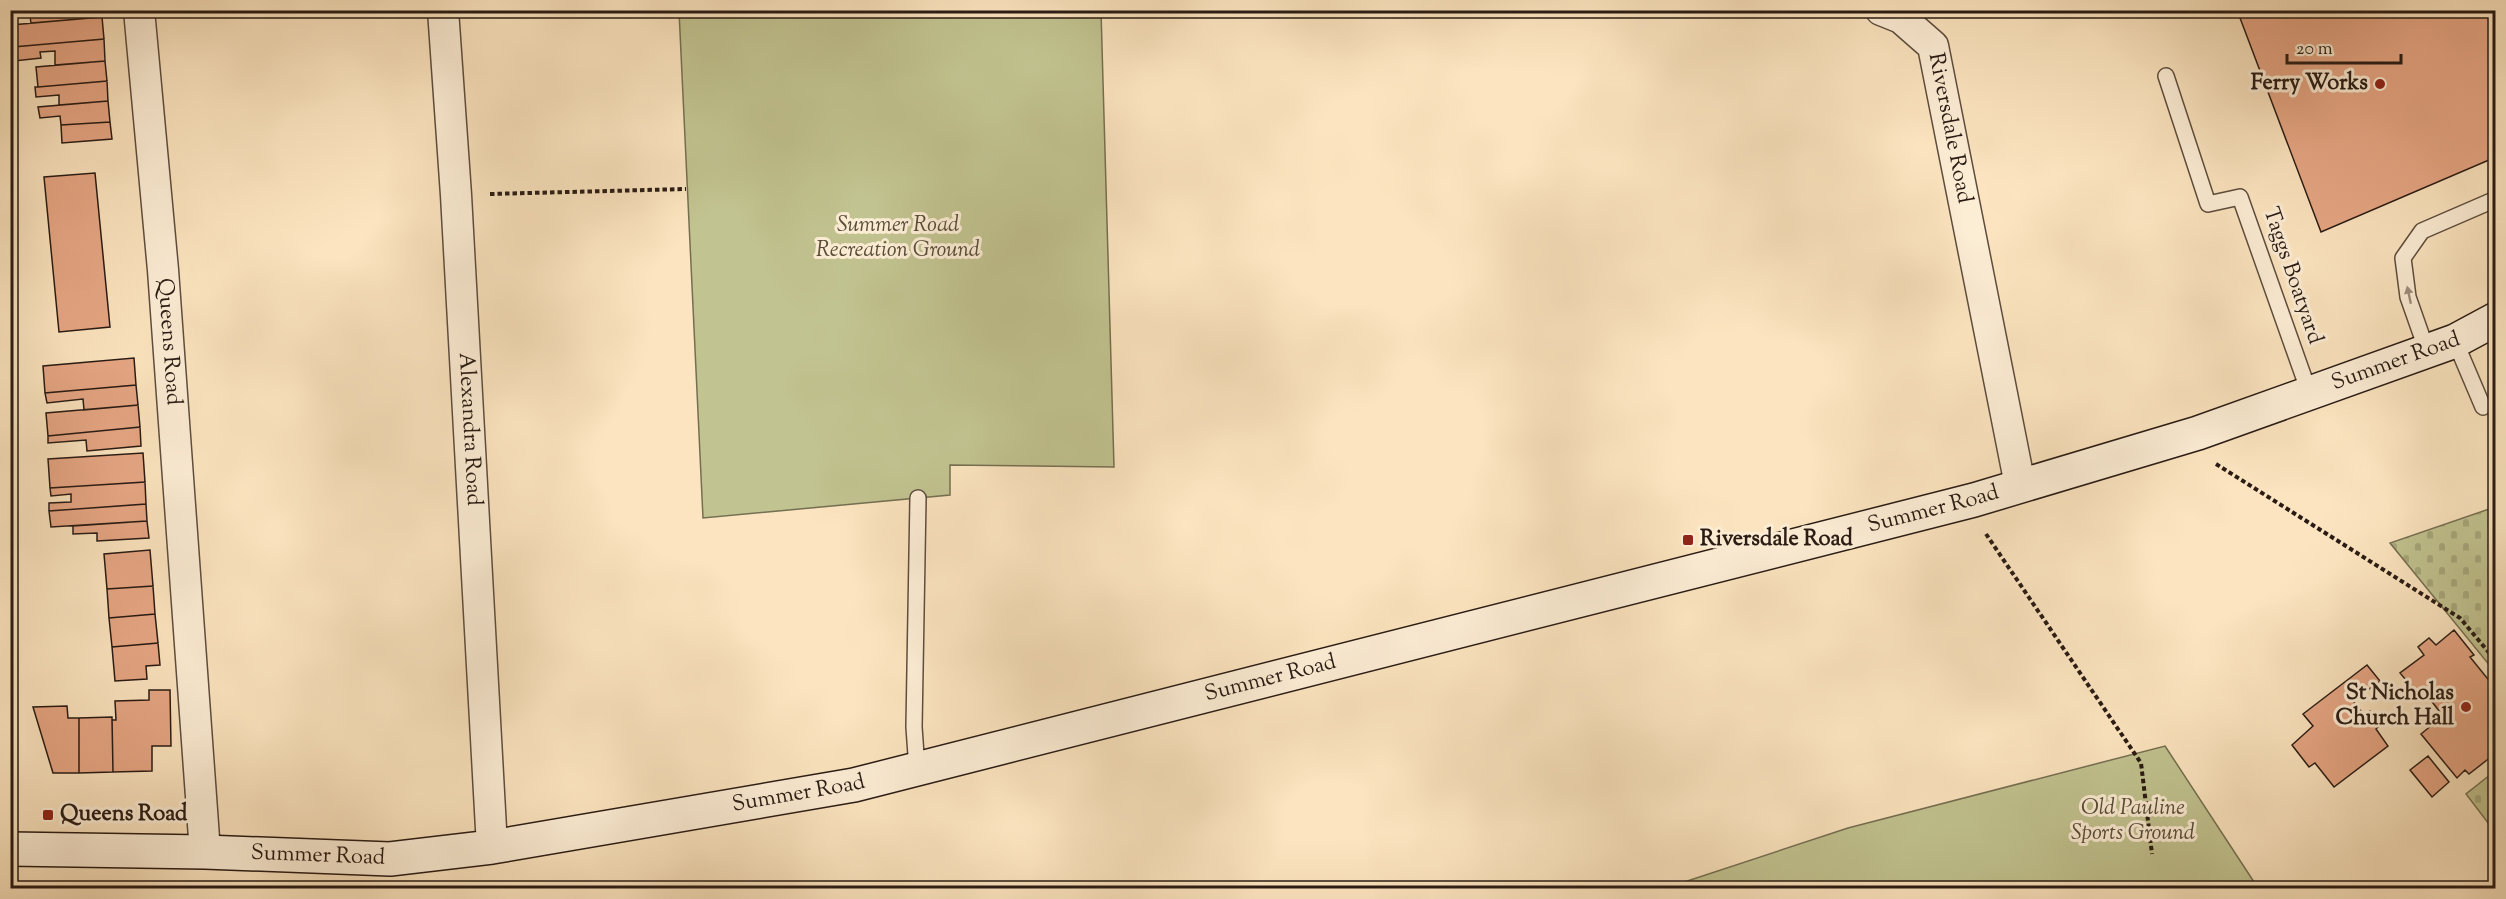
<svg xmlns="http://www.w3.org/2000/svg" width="2506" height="899" font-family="'Sorts Mill Goudy',serif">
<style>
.cemetery{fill:url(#cemetery-stones);stroke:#756f52;stroke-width:1.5}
.green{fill:#c1c390;stroke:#756f52;stroke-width:1.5}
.building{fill:#e6a684;stroke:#291b14;stroke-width:1.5}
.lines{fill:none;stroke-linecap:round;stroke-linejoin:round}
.lane-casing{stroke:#5e4d3f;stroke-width:18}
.street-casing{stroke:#5e4d3f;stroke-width:33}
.secondary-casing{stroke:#291b14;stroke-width:36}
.path{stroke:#291b14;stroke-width:4;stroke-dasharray:4.5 3;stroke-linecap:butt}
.lane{stroke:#fcedd5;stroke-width:15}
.street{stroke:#fcedd5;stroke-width:30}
.secondary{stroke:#fcedd5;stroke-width:33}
.oneway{fill:#9d8e7e}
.poi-dot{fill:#8f2418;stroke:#fcedd5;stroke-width:2}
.labels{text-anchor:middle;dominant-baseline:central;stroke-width:6;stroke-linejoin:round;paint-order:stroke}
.poi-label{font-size:22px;font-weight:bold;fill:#291b14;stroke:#fcedd5;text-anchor:end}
.street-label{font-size:22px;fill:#291b14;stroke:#fcedd5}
.park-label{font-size:22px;font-style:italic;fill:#574d39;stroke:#fcedd5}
</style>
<defs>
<pattern id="cemetery-stones" width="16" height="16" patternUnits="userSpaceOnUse" patternTransform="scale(1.5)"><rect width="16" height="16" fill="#c1c390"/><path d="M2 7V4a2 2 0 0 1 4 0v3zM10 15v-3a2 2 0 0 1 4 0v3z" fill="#a6a77b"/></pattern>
</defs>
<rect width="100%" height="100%" fill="#fbe4bf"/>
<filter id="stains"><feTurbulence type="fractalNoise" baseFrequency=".00333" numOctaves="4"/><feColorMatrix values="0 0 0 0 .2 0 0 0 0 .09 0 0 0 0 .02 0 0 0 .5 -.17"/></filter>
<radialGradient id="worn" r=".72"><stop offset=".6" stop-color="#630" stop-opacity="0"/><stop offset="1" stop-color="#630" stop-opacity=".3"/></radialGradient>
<!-- cemetery -->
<path class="cemetery" d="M 2495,507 L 2496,508 L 2495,672 L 2390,543 Z
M 2495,771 L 2495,832 L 2466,794 Z"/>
<!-- green -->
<path class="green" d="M 679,11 L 1101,11 L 1114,467 L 950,465 L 950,495 L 703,518 Z
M 2165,746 L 2258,888 L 1666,888 L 1848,828 Z"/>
<!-- building -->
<path class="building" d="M 29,10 L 101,10 L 102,17 L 31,23 Z
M 2237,10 L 2496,10 L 2496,157 L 2321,232 Z
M 102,17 L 104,39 L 13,47 L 11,25 Z
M 104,39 L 105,61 L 55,65 L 55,51 L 40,52 L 41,58 L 14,61 L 13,47 Z
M 105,61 L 107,81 L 38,87 L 36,67 Z
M 107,81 L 108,101 L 59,105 L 59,95 L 36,97 L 35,87 L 38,87 Z
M 108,101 L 110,122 L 61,125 L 60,116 L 40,118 L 38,107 Z
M 110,122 L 112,139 L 62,143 L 61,125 Z
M 95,173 L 110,327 L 59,332 L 44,177 Z
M 134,358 L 136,385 L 45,393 L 43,366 Z
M 136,385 L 138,405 L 84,410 L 83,399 L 47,403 L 45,393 Z
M 138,405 L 140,427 L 48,436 L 46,413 Z
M 140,427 L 141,446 L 87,451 L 86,440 L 48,443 L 48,436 Z
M 143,453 L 145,482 L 50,488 L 48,459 Z
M 145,482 L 146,504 L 49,511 L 49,503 L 71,502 L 71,494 L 51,496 L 50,488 Z
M 146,504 L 147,521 L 51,527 L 49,511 Z
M 147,521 L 149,538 L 97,541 L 97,533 L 73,534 L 73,526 Z
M 150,550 L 153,586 L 107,589 L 104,554 Z
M 153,586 L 155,614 L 109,618 L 107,589 Z
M 155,614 L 158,643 L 112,647 L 109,618 Z
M 2454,630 L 2474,655 L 2470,657 L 2496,689 L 2496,753 L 2469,774 L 2465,770 L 2457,778 L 2421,734 L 2443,716 L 2426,694 L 2420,697 L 2400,673 L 2424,655 L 2418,647 L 2429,638 L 2436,645 Z
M 158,643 L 160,665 L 146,666 L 147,679 L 115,681 L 112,647 Z
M 2367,665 L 2380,681 L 2353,701 L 2364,715 L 2370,711 L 2381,724 L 2376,729 L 2388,746 L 2334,787 L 2315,763 L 2309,767 L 2292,745 L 2313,726 L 2303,714 Z
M 149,690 L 170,690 L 171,746 L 152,746 L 152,771 L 113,772 L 112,720 L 116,720 L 115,701 L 149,700 Z
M 67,706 L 68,718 L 79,718 L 79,773 L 53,773 L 33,707 Z
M 112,717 L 113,772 L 79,773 L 79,718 Z
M 2428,756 L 2449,782 L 2432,797 L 2410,770 Z"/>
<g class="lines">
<defs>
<path id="lane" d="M 2166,76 L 2208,204 L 2240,197 L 2309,392
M 2455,341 L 2483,407
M 2427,351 L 2408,297 L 2403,258 L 2422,231 L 2496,199
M 917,769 L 914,727 L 918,498"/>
<g id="street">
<path id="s1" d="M 139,10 L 163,270 L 205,852"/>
<path id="s2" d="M 443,10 L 456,195 L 492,847"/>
<path id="s3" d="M 1881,10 L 1901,18 L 1933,46 L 2020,485"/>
</g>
<g id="secondary">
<path id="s4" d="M 10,849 L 205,852 L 390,859 L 492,847 L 854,785 L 1974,500 L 2198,433 L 2455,341 L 2496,319"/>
</g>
</defs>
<!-- lane casing -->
<use href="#lane" class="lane-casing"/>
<!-- street casing -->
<use href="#street" class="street-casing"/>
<!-- secondary casing -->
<use href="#secondary" class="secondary-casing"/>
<!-- path -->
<path class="path" d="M 490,194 L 686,189
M 2216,464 L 2460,618 L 2496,661
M 1986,534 L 2141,763 L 2152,854"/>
<!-- lane -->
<use href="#lane" class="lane"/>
<!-- street -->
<use href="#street" class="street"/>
<!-- secondary -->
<use href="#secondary" class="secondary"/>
</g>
<!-- one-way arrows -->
<defs><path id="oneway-solid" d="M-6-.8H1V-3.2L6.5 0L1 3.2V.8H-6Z" transform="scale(1.5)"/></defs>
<use class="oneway" href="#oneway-solid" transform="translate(2409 295) rotate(-102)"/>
<!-- markers -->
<g class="poi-dot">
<circle cx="2380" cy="84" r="6"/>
<rect x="1682" y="534" width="12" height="12" rx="3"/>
<circle cx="2466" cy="707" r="6"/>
<rect x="42" y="809" width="12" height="12" rx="3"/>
</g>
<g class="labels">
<!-- poi labels -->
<g class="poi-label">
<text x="2368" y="84">Ferry Works</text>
<text x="1700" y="540" text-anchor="start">Riversdale Road</text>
<text x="2454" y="694">St Nicholas<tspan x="2454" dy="25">Church Hall</tspan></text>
<text x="60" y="815" text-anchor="start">Queens Road</text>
</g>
<!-- street labels -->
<g class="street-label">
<text stroke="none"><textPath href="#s3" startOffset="148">Riversdale Road</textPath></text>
<text transform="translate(2292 276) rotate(71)">Taggs Boatyard</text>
<text stroke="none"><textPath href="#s1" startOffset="333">Queens Road</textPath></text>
<text stroke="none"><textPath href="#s4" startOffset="2450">Summer Road</textPath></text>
<text stroke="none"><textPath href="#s2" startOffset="420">Alexandra Road</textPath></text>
<text stroke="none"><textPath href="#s4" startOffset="1964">Summer Road</textPath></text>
<text stroke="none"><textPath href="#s4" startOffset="1280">Summer Road</textPath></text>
<text stroke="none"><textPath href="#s4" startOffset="794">Summer Road</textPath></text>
<text stroke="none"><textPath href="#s4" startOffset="308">Summer Road</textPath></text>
</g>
<!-- park labels -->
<g class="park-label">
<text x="898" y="226">Summer Road<tspan x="898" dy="25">Recreation Ground</tspan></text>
<text x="2133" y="809">Old Pauline<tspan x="2133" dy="25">Sports Ground</tspan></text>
</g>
</g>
<!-- margin -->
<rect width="2506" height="899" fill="none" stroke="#fbe4bf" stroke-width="36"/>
<rect x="12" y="12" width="2482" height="875" fill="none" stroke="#291b14" stroke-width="3"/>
<rect x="18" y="18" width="2470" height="863" fill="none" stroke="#291b14" stroke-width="1.5"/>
<!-- scale -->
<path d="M2287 54v9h114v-9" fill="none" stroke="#291b14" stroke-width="3"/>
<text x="2296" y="54" font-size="18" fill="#291b14" stroke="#fcedd5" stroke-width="4.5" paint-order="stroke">20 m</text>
<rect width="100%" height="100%" filter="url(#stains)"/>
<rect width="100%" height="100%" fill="url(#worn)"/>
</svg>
